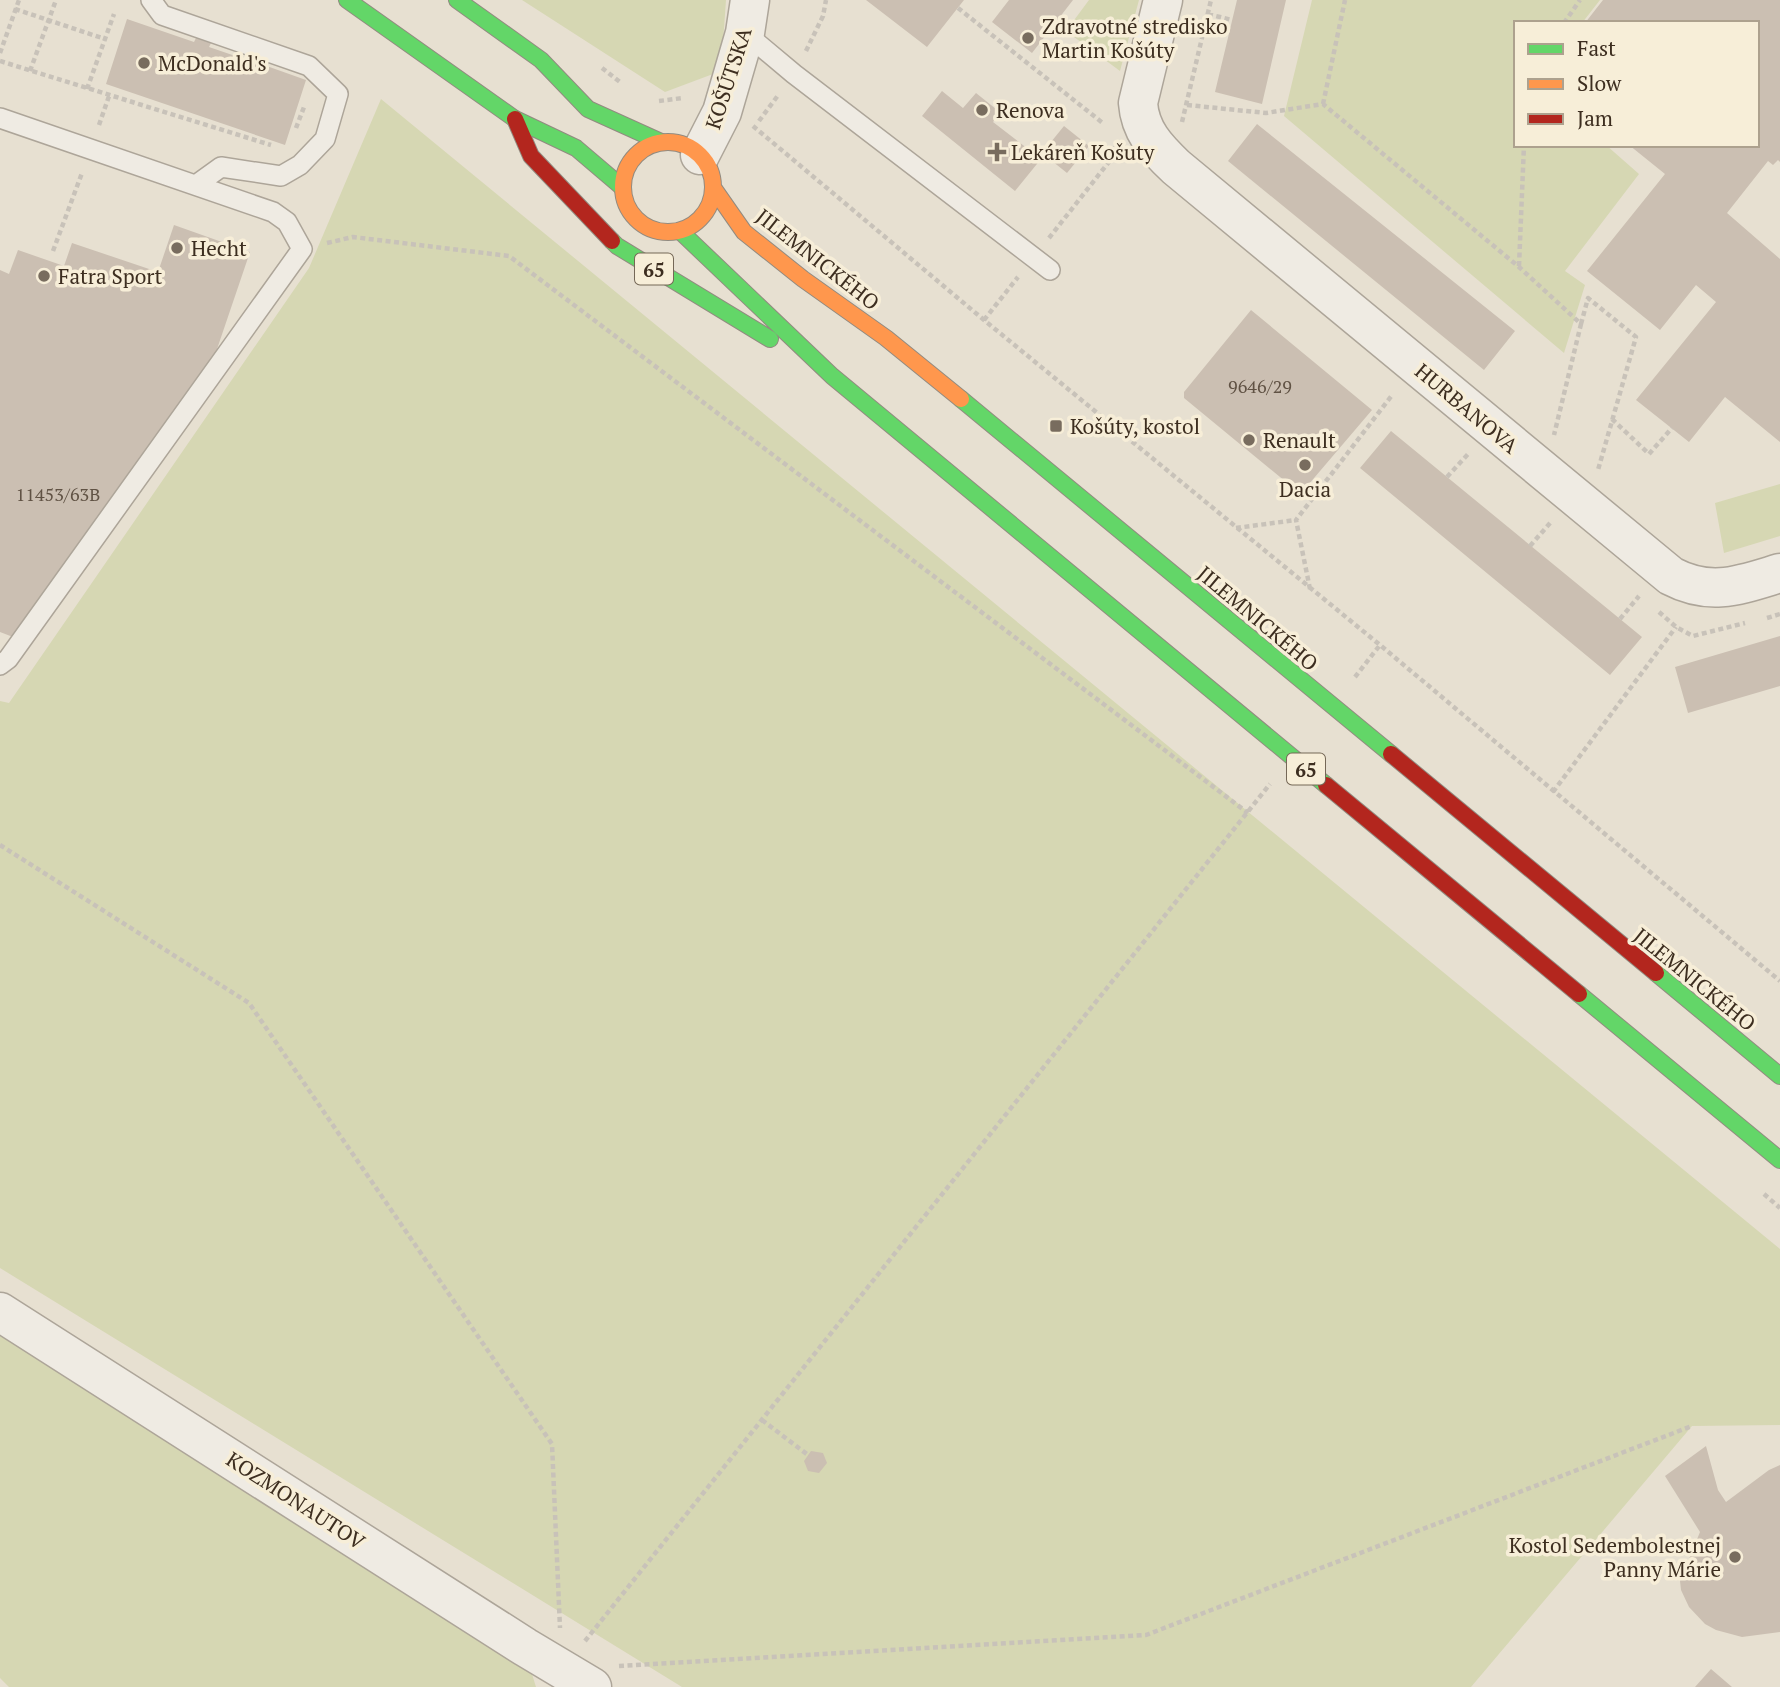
<svg xmlns="http://www.w3.org/2000/svg" width="1780" height="1687" font-family="'PT Serif',serif">
<style>
.green{fill:#d6d7b3}
.building{fill:#cbbfb2}
.lines{fill:none;stroke-linecap:round;stroke-linejoin:round}
.lane-casing{stroke:#ada599;stroke-width:22}
.street-casing{stroke:#ada599;stroke-width:41}
.fast-casing{stroke:#928b80;stroke-width:18}
.slow-casing{stroke:#928b80;stroke-width:18}
.jam-casing{stroke:#928b80;stroke-width:18}
.path{stroke:#c8c2b9;stroke-width:4.5;stroke-dasharray:5 3.5;stroke-linecap:butt}
.lane{stroke:#efebe3;stroke-width:19}
.street{stroke:#efebe3;stroke-width:38}
.fast{stroke:#63d668;stroke-width:16}
.slow{stroke:#ff974d;stroke-width:16}
.jam{stroke:#b3261e;stroke-width:16}
.poi-dot{fill:#786c5e;stroke:#f7eed8;stroke-width:2.5}
.labels{text-anchor:middle;dominant-baseline:central;stroke-width:7;stroke-linejoin:round;paint-order:stroke}
.number-label{font-size:18px;fill:#605244}
.shield{fill:#f7eed8;stroke:#756857;stroke-width:2}
.shield-label{font-size:19px;font-weight:bold;fill:#3d2e20}
.poi-label{font-size:21px;fill:#3d2e20;stroke:#f7eed8;text-anchor:start}
.street-label{font-size:21px;fill:#3d2e20;stroke:#f7eed8}
</style>
<rect width="100%" height="100%" fill="#e7e0d1"/>
<!-- green -->
<path class="green" d="M 522,0 L 726,0 L 721,71 L 665,92 Z
M 1089,0 L 1139,0 L 1120,71 L 1066,31 Z
M 1312,0 L 1600,0 L 1582,23 L 1516,23 L 1516,145 L 1606,145 L 1639,174 L 1565,271 L 1585,285 L 1564,353 L 1284,116 Z
M 381,99 L 1780,1249 L 1780,1425 L 1692,1426 L 1471,1687 L 682,1687 L 0,1268 L 0,701 L 9,703 L 309,268 Z
M 1780,484 L 1780,536 L 1724,553 L 1715,503 Z
M 0,1322 L 527,1658 L 536,1687 L 9,1687 L 0,1678 Z"/>
<!-- building -->
<path class="building" d="M 866,0 L 964,0 L 927,47 Z
M 1009,0 L 1073,0 L 1032,53 L 992,22 Z
M 1237,0 L 1286,0 L 1262,104 L 1215,92 Z
M 1603,0 L 1780,0 L 1780,162 L 1778,160 L 1773,165 L 1768,161 L 1727,213 L 1780,259 L 1780,442 L 1725,397 L 1689,442 L 1636,400 L 1716,302 L 1696,285 L 1660,330 L 1587,271 L 1665,174 L 1629,145 L 1757,145 L 1757,23 L 1585,23 Z
M 127,19 L 194,42 L 196,38 L 211,43 L 209,47 L 247,60 L 250,56 L 262,60 L 261,64 L 306,80 L 285,145 L 106,84 Z
M 942,91 L 963,108 L 976,93 L 1001,113 L 993,122 L 1041,159 L 1015,191 L 922,116 Z
M 1257,124 L 1515,331 L 1484,370 L 1228,161 Z
M 1064,126 L 1089,146 L 1067,173 L 1042,153 Z
M 174,225 L 250,252 L 215,355 L 13,637 L 0,632 L 0,270 L 9,274 L 18,250 L 64,266 L 72,243 L 158,272 Z
M 1251,310 L 1372,410 L 1303,491 L 1297,491 L 1184,398 L 1184,392 Z
M 1391,431 L 1642,637 L 1610,675 L 1360,468 Z
M 1780,636 L 1780,686 L 1688,713 L 1675,667 Z
M 1706,1446 L 1718,1490 L 1726,1502 L 1769,1470 L 1780,1465 L 1780,1632 L 1742,1637 L 1716,1630 L 1705,1624 L 1689,1607 L 1681,1590 L 1680,1581 L 1700,1532 L 1665,1476 Z
M 811,1451 L 823,1453 L 827,1463 L 819,1473 L 808,1471 L 804,1461 Z
M 1711,1669 L 1732,1687 L 1695,1687 Z"/>
<g class="lines">
<defs>
<path id="lane" d="M 151,0 L 162,15 L 309,66 L 338,94 L 325,139 L 300,165 L 281,176 L 221,167 L 196,185
M 745,33 L 794,74 L 1050,270
M 0,118 L 273,212 L 287,222 L 302,249 L 8,659 L 0,665"/>
<path id="street" d="M 1163,0 L 1138,103 C 1140,131 1156,148 1176,167 L 1671,576 C 1711,597 1740,585 1780,573
M 700,155 L 722,112 L 745,33 L 750,0
M 0,1312 L 525,1647 L 592,1687"/>
<path id="fast" d="M 347,0 L 515,119 L 576,148 L 623,188
M 457,0 L 541,60 L 588,109 L 661,142
M 680,231 L 832,376 L 1326,785
M 612,241 L 617,246 L 770,339
M 961,399 L 1391,754
M 1656,973 L 1780,1076
M 1579,994 L 1780,1160"/>
<path id="slow" d="M623 187a45 45 0 1 1 90 0a45 45 0 1 1-90 0Z
M 714,189 L 744,232 L 803,279 L 886,338 L 961,399"/>
<path id="jam" d="M 515,119 L 531,156 L 612,241
M 1391,754 L 1656,973
M 1326,785 L 1579,994"/>
</defs>
<!-- lane casing -->
<use href="#lane" class="lane-casing"/>
<!-- street casing -->
<use href="#street" class="street-casing"/>
<!-- fast casing -->
<use href="#fast" class="fast-casing"/>
<!-- slow casing -->
<use href="#slow" class="slow-casing"/>
<!-- jam casing -->
<use href="#jam" class="jam-casing"/>
<!-- path -->
<path class="path" d="M 958,8 L 1104,124
M 15,9 L 105,39
M 1208,14 L 1232,20
M 1564,23 L 1580,0
M 806,51 L 823,16 L 826,0
M 0,53 L 19,0
M 0,61 L 271,145
M 602,68 L 620,82
M 30,71 L 56,0
M 87,89 L 114,14
M 659,101 L 683,98
M 1323,104 L 1345,0
M 1187,105 L 1266,113 L 1323,104 L 1519,267 L 1581,324 L 1554,435
M 759,121 L 779,94
M 1182,122 L 1211,0
M 99,125 L 109,96
M 753,126 L 984,320 L 1380,645 L 1780,981
M 296,128 L 304,107
M 1049,238 L 1112,158 L 1112,146
M 327,243 L 353,237 L 509,256 L 1248,813
M 53,251 L 82,173
M 1519,266 L 1524,145
M 984,320 L 1018,277
M 1581,324 L 1588,298 L 1636,337 L 1598,470
M 1612,419 L 1649,454 L 1672,428
M 1447,477 L 1469,453
M 1236,528 L 1296,520
M 1530,546 L 1551,522
M 1310,589 L 1296,520 L 1393,394
M 1659,612 L 1676,627 L 1693,636 L 1745,623
M 1767,618 L 1780,614
M 1620,619 L 1639,596
M 1355,677 L 1380,645
M 1553,792 L 1676,627
M 0,845 L 249,1003 L 552,1444 L 560,1628
M 1764,1194 L 1780,1208
M 762,1420 L 808,1455
M 585,1641 L 1270,784
M 619,1666 L 1146,1635 L 1692,1426"/>
<!-- lane -->
<use href="#lane" class="lane"/>
<!-- street -->
<use href="#street" class="street"/>
<!-- fast -->
<use href="#fast" class="fast"/>
<!-- slow -->
<use href="#slow" class="slow"/>
<!-- jam -->
<use href="#jam" class="jam"/>
</g>
<!-- markers -->
<g class="poi-dot">
<circle cx="1028" cy="38" r="7"/>
<circle cx="144" cy="63" r="7"/>
<circle cx="982" cy="110" r="7"/>
<path d="M993.5 141.5h7v7h7v7h-7v7h-7v-7h-7v-7h7z"/>
<circle cx="177" cy="248" r="7"/>
<circle cx="44" cy="276" r="7"/>
<rect x="1049" y="419" width="14" height="14" rx="3.5"/>
<circle cx="1249" cy="440" r="7"/>
<circle cx="1305" cy="465" r="7"/>
<circle cx="1735" cy="1557" r="7"/>
</g>
<g class="labels">
<!-- number labels -->
<g class="number-label">
<text x="1260" y="386">9646/29</text>
<text x="58" y="494">11453/63B</text>
</g>
<!-- shield labels -->
<g class="shield">
<rect x="635" y="253.5" width="38" height="31" rx="5"/>
<rect x="1287" y="753.5" width="38" height="31" rx="5"/>
</g>
<g class="shield-label">
<text x="654" y="269">65</text>
<text x="1306" y="769">65</text>
</g>
<!-- poi labels -->
<g class="poi-label">
<text x="1042" y="26">Zdravotné stredisko<tspan x="1042" dy="24">Martin Košúty</tspan></text>
<text x="158" y="63">McDonald's</text>
<text x="996" y="110">Renova</text>
<text x="1011" y="152">Lekáreň Košuty</text>
<text x="191" y="248">Hecht</text>
<text x="58" y="276">Fatra Sport</text>
<text x="1070" y="426">Košúty, kostol</text>
<text x="1263" y="440">Renault</text>
<text x="1305" y="489" text-anchor="middle">Dacia</text>
<text x="1721" y="1545" text-anchor="end">Kostol Sedembolestnej<tspan x="1721" dy="24">Panny Márie</tspan></text>
</g>
<!-- street labels -->
<g class="street-label">
<text transform="translate(728 78) rotate(-72)">KOŠÚTSKA</text>
<text transform="translate(818 259) rotate(38)">JILEMNICKÉHO</text>
<text transform="translate(1467 408) rotate(40)">HURBANOVA</text>
<text transform="translate(1258 618) rotate(40)">JILEMNICKÉHO</text>
<text transform="translate(1695 979) rotate(39)">JILEMNICKÉHO</text>
<text transform="translate(296 1500) rotate(33)">KOZMONAUTOV</text>
</g>
</g>
<!-- legend -->
<rect x="1514" y="21" width="245" height="126" fill="#f7eed8" stroke="#ada18e" stroke-width="2"/>
<rect x="1528" y="44" width="35" height="10" fill="#63d668" stroke="#ada18e" stroke-width="2"/>
<text x="1577" y="56" font-size="21" fill="#3d2e20">Fast</text>
<rect x="1528" y="79" width="35" height="10" fill="#ff974d" stroke="#ada18e" stroke-width="2"/>
<text x="1577" y="91" font-size="21" fill="#3d2e20">Slow</text>
<rect x="1528" y="114" width="35" height="10" fill="#b3261e" stroke="#ada18e" stroke-width="2"/>
<text x="1577" y="126" font-size="21" fill="#3d2e20">Jam</text>
</svg>
